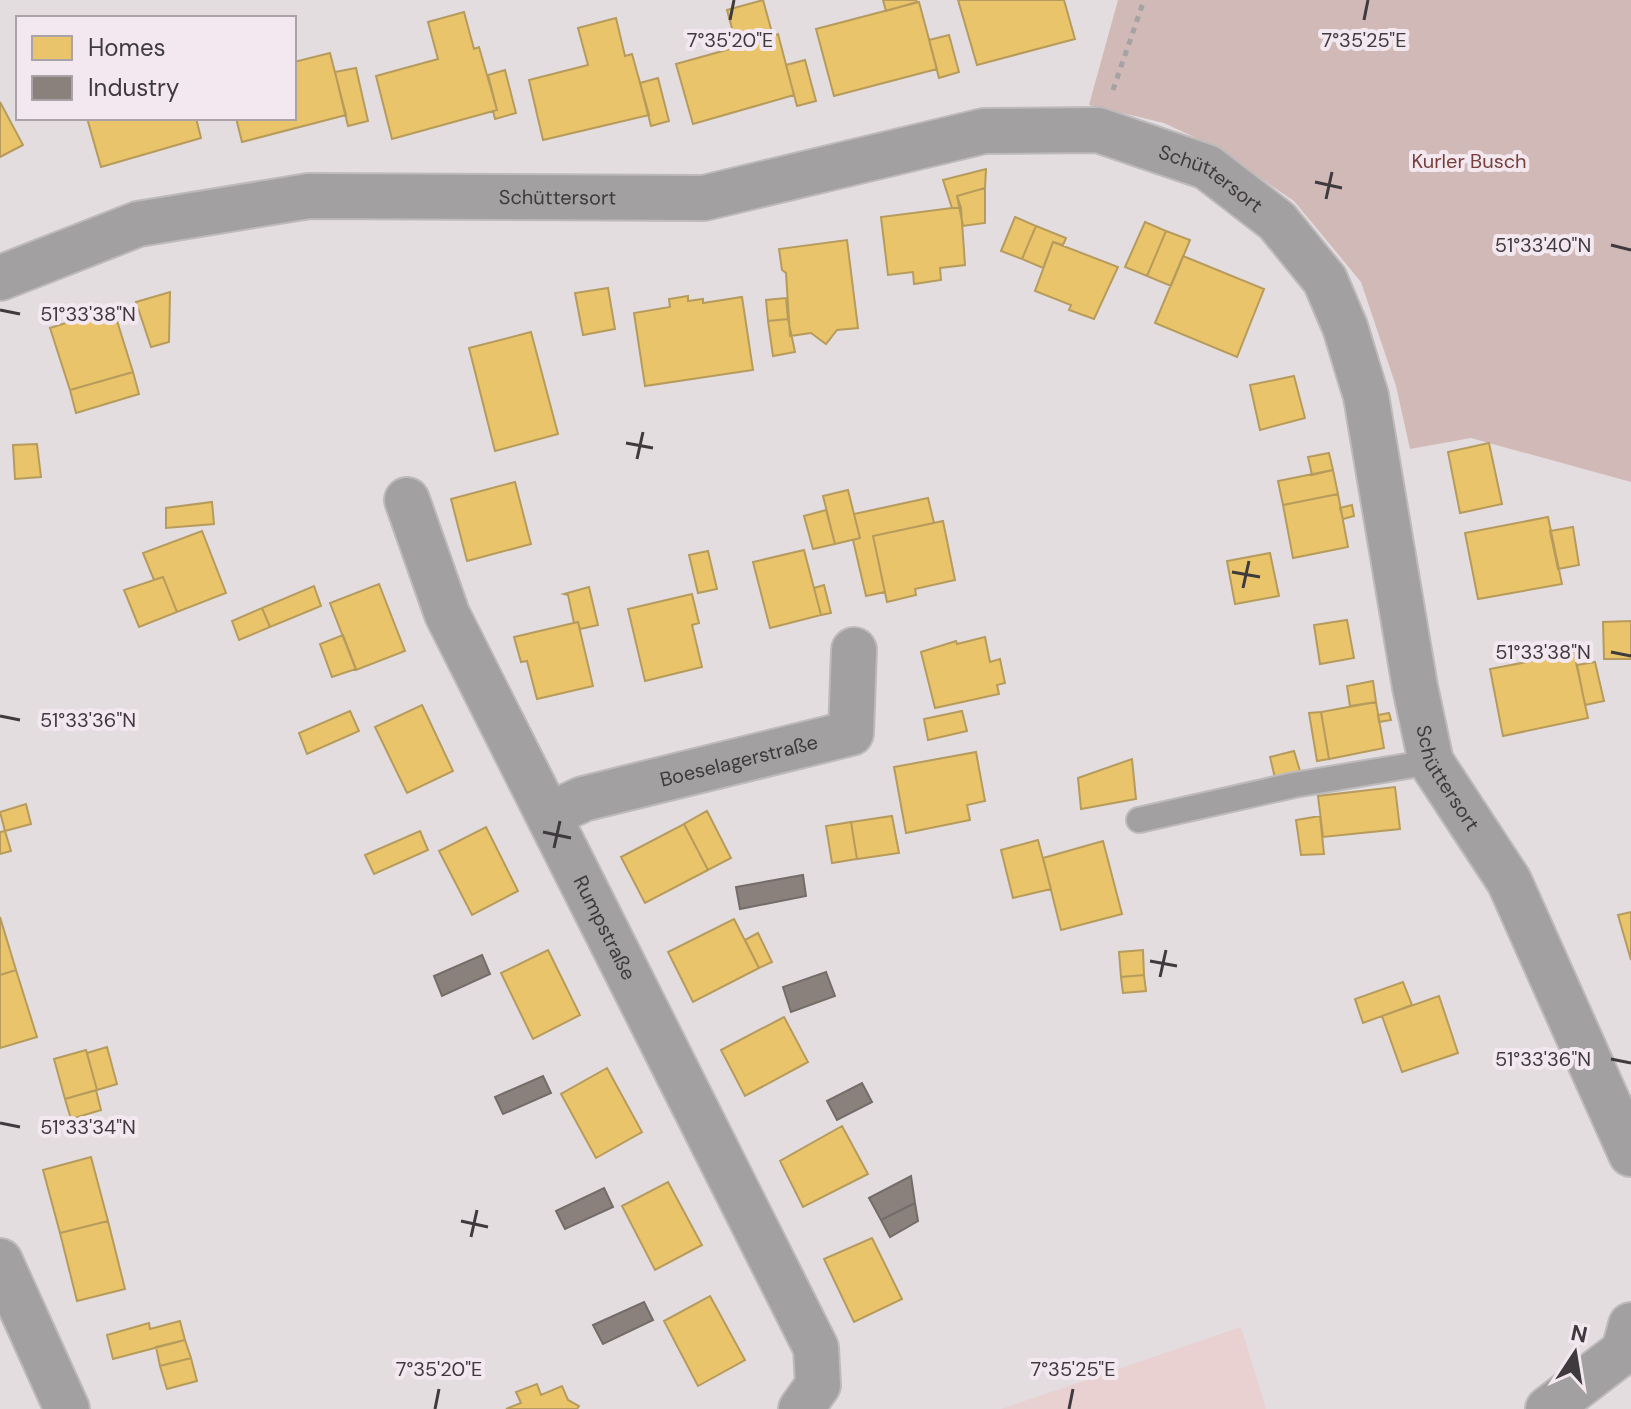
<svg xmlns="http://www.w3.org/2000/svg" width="1631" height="1409" font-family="'DM Sans',sans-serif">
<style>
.green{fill:#e8d1d0}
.forest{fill:#d1b9b7}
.homes{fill:#e9c46a;stroke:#b69b5c;stroke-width:2}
.industry{fill:#8a817c;stroke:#736c69;stroke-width:2}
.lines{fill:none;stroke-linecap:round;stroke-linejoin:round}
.lane-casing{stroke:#bebabc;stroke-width:28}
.street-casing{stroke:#bebabc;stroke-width:48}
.path{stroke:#a6a2a4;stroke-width:5;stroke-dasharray:6 6;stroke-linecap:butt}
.lane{stroke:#a2a0a1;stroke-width:24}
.street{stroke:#a2a0a1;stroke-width:44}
.ticks{fill:none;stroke:#3e3a3d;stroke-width:3}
.labels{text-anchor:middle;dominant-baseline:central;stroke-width:8;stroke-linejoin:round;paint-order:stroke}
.park-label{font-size:20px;fill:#763f3a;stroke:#f3e8ef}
.street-label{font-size:20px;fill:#3e3a3d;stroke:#f3e8ef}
.ticks-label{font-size:20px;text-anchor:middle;fill:#3e3a3d;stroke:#f3e8ef;stroke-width:8;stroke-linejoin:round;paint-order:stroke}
</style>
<rect width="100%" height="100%" fill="#e3dde0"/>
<!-- green -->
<path class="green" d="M 1241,1327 L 1266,1409 L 1001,1409 Z"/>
<!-- forest -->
<path class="forest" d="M 1118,0 L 1631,0 L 1631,482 L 1471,438 L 1410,449 L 1396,386 L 1361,282 L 1294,201 L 1213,146 L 1164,123 L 1089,105 Z"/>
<!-- homes -->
<path class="homes" d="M 763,0 L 773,36 L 778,34 L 794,95 L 693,124 L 676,64 L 737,47 L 727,10 Z
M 883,0 L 916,0 L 917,2 L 886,11 Z
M 958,0 L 1064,0 L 1075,39 L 977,65 Z
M 919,2 L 937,69 L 834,96 L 816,29 Z
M 464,12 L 474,49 L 479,47 L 497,110 L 392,139 L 376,76 L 438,59 L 428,22 Z
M 616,18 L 625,56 L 632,54 L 649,115 L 543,140 L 529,80 L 588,65 L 578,28 Z
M 949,35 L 959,72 L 939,78 L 929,40 Z
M 330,53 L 346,115 L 242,142 L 236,118 L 294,118 L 294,62 Z
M 805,60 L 816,101 L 797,106 L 786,65 Z
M 356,68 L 368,121 L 348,126 L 335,72 Z
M 505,70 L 516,113 L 495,119 L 493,111 L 497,110 L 488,75 Z
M 658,78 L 669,121 L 651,126 L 640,83 Z
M 0,102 L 23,145 L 0,157 Z
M 87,118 L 196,118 L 201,138 L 101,167 Z
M 986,169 L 985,188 L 957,196 L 961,208 L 952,208 L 943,180 Z
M 985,188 L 985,223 L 963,226 L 957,196 Z
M 952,208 L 961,208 L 965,265 L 940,268 L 941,280 L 914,284 L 913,272 L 888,275 L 881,217 Z
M 1015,217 L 1036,226 L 1022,259 L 1001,251 Z
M 1145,222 L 1166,231 L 1147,276 L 1125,267 Z
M 1036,226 L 1066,238 L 1063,245 L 1053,242 L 1043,268 L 1022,259 Z
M 1166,231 L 1190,240 L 1171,286 L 1147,276 Z
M 847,240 L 858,328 L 837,330 L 826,344 L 811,333 L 790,336 L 786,273 L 782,270 L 779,249 Z
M 1053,242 L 1118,267 L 1094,319 L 1069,310 L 1071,305 L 1035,291 Z
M 1183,256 L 1264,289 L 1237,357 L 1155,323 Z
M 608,288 L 615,329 L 583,335 L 575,293 Z
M 170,292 L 169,342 L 151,347 L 136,302 Z
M 688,296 L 688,301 L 703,299 L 703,303 L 742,297 L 753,370 L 645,386 L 634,313 L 670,307 L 669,299 Z
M 786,298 L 788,319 L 768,321 L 766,300 Z
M 113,308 L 133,372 L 70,390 L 50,328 Z
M 788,319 L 795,352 L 773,356 L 768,321 Z
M 531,332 L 558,434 L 495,451 L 469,348 Z
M 133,372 L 139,394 L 76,413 L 70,390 Z
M 1294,376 L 1305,418 L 1260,430 L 1250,385 Z
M 1489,443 L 1502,504 L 1460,513 L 1448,452 Z
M 37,444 L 41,477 L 15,479 L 13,445 Z
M 1329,453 L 1333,470 L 1312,475 L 1308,457 Z
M 1333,470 L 1338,494 L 1283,505 L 1278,481 Z
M 515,482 L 531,544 L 467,561 L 451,499 Z
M 848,490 L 860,538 L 835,544 L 823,496 Z
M 1338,494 L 1348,547 L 1293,558 L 1283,505 Z
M 928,498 L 934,523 L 873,536 L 885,592 L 866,596 L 853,540 L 860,538 L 854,514 Z
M 212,502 L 214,524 L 166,528 L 166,508 Z
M 1352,505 L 1354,516 L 1343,519 L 1340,508 Z
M 826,510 L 835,544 L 813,549 L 804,516 Z
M 1548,517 L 1562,584 L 1478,599 L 1465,533 Z
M 943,521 L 955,580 L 915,589 L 916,595 L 887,602 L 873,536 Z
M 1573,527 L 1579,565 L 1558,569 L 1550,531 Z
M 202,531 L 226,593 L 177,612 L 163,577 L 154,580 L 143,553 Z
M 804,550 L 821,615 L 770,628 L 753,562 Z
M 708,551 L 717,589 L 698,593 L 689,555 Z
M 1270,553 L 1279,596 L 1235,604 L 1227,561 Z
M 163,577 L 177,612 L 139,627 L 124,590 Z
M 379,584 L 405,651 L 356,670 L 330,603 Z
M 824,585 L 831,613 L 821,615 L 814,588 Z
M 314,586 L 321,606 L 270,627 L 262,608 Z
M 589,587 L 598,625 L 580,629 L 578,622 L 574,623 L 568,595 L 564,594 Z
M 692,594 L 699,623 L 692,625 L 702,667 L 645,681 L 628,609 Z
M 262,608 L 270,627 L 239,640 L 232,621 Z
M 1347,620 L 1354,658 L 1320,664 L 1314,625 Z
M 1631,621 L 1631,659 L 1604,659 L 1603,622 Z
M 578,622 L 593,686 L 537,699 L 527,661 L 521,662 L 514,637 Z
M 343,635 L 356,669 L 332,677 L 320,644 Z
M 985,637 L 990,662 L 1000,659 L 1005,683 L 997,685 L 999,694 L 935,708 L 921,652 L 956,641 L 957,644 Z
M 1574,653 L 1588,718 L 1503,736 L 1490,669 Z
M 1595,662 L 1604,701 L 1585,705 L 1577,665 Z
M 1373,681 L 1376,702 L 1350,706 L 1347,686 Z
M 1376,702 L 1384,748 L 1329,759 L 1321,712 Z
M 422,705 L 453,771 L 407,793 L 375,727 Z
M 350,711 L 359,731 L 307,754 L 299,733 Z
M 962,711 L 967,731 L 928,740 L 924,719 Z
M 1321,712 L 1329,759 L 1317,761 L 1309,713 Z
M 1389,713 L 1391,720 L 1379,722 L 1378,715 Z
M 1294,751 L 1300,771 L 1275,778 L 1270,757 Z
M 976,752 L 985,801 L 967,805 L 970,820 L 906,833 L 894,767 Z
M 1132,759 L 1136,799 L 1081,809 L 1078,778 Z
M 1395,787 L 1400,829 L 1323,837 L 1318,796 Z
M 26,804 L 31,824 L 5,831 L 0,812 Z
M 707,811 L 731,858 L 708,870 L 684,824 Z
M 892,816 L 899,853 L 857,859 L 851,822 Z
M 1320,816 L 1324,854 L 1301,855 L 1296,820 Z
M 851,822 L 857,859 L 832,863 L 826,826 Z
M 684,824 L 708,870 L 645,903 L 621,857 Z
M 486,827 L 518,891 L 472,915 L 439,851 Z
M 5,831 L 11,851 L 0,854 L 0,832 Z
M 420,831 L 428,850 L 374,874 L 365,855 Z
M 1038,840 L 1051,889 L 1013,898 L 1001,850 Z
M 1103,841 L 1122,914 L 1061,930 L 1043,858 Z
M 1631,912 L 1631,960 L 1618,915 Z
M 0,917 L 16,970 L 0,975 Z
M 734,919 L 759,968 L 693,1002 L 668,952 Z
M 758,933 L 772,962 L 759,968 L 745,940 Z
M 548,950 L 580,1015 L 533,1039 L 501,973 Z
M 1143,950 L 1144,975 L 1121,977 L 1119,952 Z
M 16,970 L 37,1037 L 0,1048 L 0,975 Z
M 1144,975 L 1146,991 L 1123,993 L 1121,977 Z
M 1403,982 L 1412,1005 L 1363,1023 L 1355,999 Z
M 1439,996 L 1458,1053 L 1402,1072 L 1382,1016 Z
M 784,1017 L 808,1062 L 745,1096 L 721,1050 Z
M 107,1047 L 117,1084 L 97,1090 L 87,1053 Z
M 86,1050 L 97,1090 L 65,1099 L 54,1059 Z
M 607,1068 L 642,1132 L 596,1158 L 561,1094 Z
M 96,1090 L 101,1110 L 71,1119 L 65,1099 Z
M 842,1126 L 868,1174 L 803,1207 L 780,1161 Z
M 91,1157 L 108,1221 L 60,1233 L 43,1170 Z
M 668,1182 L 702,1245 L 655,1270 L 622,1206 Z
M 108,1221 L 125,1289 L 77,1301 L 60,1233 Z
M 872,1238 L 902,1299 L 854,1322 L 824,1259 Z
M 710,1296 L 745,1360 L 698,1386 L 664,1321 Z
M 180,1321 L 185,1340 L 113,1359 L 107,1335 L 149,1323 L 150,1329 Z
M 185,1340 L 191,1358 L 160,1366 L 156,1347 Z
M 191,1358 L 197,1381 L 167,1389 L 160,1366 Z
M 537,1384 L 541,1395 L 562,1386 L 568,1400 L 579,1406 L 577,1409 L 506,1409 L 521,1403 L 516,1392 Z"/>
<!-- industry -->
<path class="industry" d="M 803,875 L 806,896 L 740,909 L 736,887 Z
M 482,955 L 490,974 L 442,996 L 434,976 Z
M 826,972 L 835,996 L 791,1012 L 783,987 Z
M 543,1076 L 551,1093 L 503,1114 L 495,1097 Z
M 862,1083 L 872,1102 L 837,1120 L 827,1101 Z
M 911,1176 L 915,1203 L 881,1220 L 869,1198 Z
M 604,1188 L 613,1207 L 565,1229 L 556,1211 Z
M 915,1203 L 918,1221 L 890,1237 L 881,1220 Z
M 644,1302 L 653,1320 L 603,1344 L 593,1325 Z"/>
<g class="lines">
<defs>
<path id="lane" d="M 1139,820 L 1294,785 L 1431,762"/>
<g id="street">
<path id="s1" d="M 0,278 L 138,224 L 309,196 L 704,198 L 984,131 L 1098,130 L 1207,167 L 1277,221 L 1325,280 L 1345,327 L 1366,396 L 1415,687 L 1431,762 L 1509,881 L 1631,1154"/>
<path id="s2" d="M 407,500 L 447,614 L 816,1348 L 818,1385 L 801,1409"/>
<path id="s3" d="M 549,815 L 583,799 L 851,733 L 854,650"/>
<path d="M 0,1261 L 67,1409"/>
<path d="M 1548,1409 L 1624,1351 L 1631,1325"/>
</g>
</defs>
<!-- lane casing -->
<use href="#lane" class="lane-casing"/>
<!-- street casing -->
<use href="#street" class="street-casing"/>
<!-- path -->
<path class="path" d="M 1113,90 L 1144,0"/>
<!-- lane -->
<use href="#lane" class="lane"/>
<!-- street -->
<use href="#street" class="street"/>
</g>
<!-- ticks -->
<path class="ticks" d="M 730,20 L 734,0M 1364,20 L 1368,0M 1315,182 L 1342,188M 1326,199 L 1332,172M 1611,245 L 1631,250M 0,310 L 20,314M 626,443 L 653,448M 637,459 L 643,432M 1232,572 L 1260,577M 1243,588 L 1249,561M 1611,652 L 1631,656M 0,716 L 20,720M 543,832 L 571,838M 554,848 L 560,821M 1150,961 L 1177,966M 1160,977 L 1166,950M 1611,1059 L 1631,1063M 0,1123 L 20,1127M 461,1221 L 488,1227M 471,1237 L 477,1210M 435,1409 L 439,1389M 1069,1409 L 1073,1389"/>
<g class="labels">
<!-- park labels -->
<g class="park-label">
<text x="1469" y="161">Kurler Busch</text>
</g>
<!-- street labels -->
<g class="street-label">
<text stroke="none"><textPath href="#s1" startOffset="1242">Schüttersort</textPath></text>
<text stroke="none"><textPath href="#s1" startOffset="570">Schüttersort</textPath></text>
<text stroke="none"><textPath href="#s3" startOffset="198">Boeselagerstraße</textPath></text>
<text stroke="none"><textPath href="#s1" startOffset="1914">Schüttersort</textPath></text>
<text stroke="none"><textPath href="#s2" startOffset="472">Rumpstraße</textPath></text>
</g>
</g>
<g class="ticks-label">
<text x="730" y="47">7°35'20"E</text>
<text x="1364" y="47">7°35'25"E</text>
<text x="1543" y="252">51°33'40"N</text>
<text x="88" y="321">51°33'38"N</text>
<text x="1543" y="659">51°33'38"N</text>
<text x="88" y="727">51°33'36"N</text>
<text x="1543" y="1066">51°33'36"N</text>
<text x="88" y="1134">51°33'34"N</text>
<text x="439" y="1376">7°35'20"E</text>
<text x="1073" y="1376">7°35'25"E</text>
</g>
<!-- legend -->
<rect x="16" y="16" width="280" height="104" fill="#f3e8ef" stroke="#aba2a8" stroke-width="2"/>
<rect x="32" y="36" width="40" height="24" fill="#e9c46a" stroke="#aba2a8" stroke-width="2"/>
<text x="88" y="56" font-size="24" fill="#3e3a3d">Homes</text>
<rect x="32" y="76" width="40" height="24" fill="#8a817c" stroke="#aba2a8" stroke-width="2"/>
<text x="88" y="96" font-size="24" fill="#3e3a3d">Industry</text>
<!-- north arrow -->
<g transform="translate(1575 1353) rotate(12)" stroke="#f3e8ef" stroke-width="6" paint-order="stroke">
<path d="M0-6L14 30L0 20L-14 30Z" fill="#3e3a3d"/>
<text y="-12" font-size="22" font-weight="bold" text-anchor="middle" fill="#3e3a3d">N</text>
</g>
</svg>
